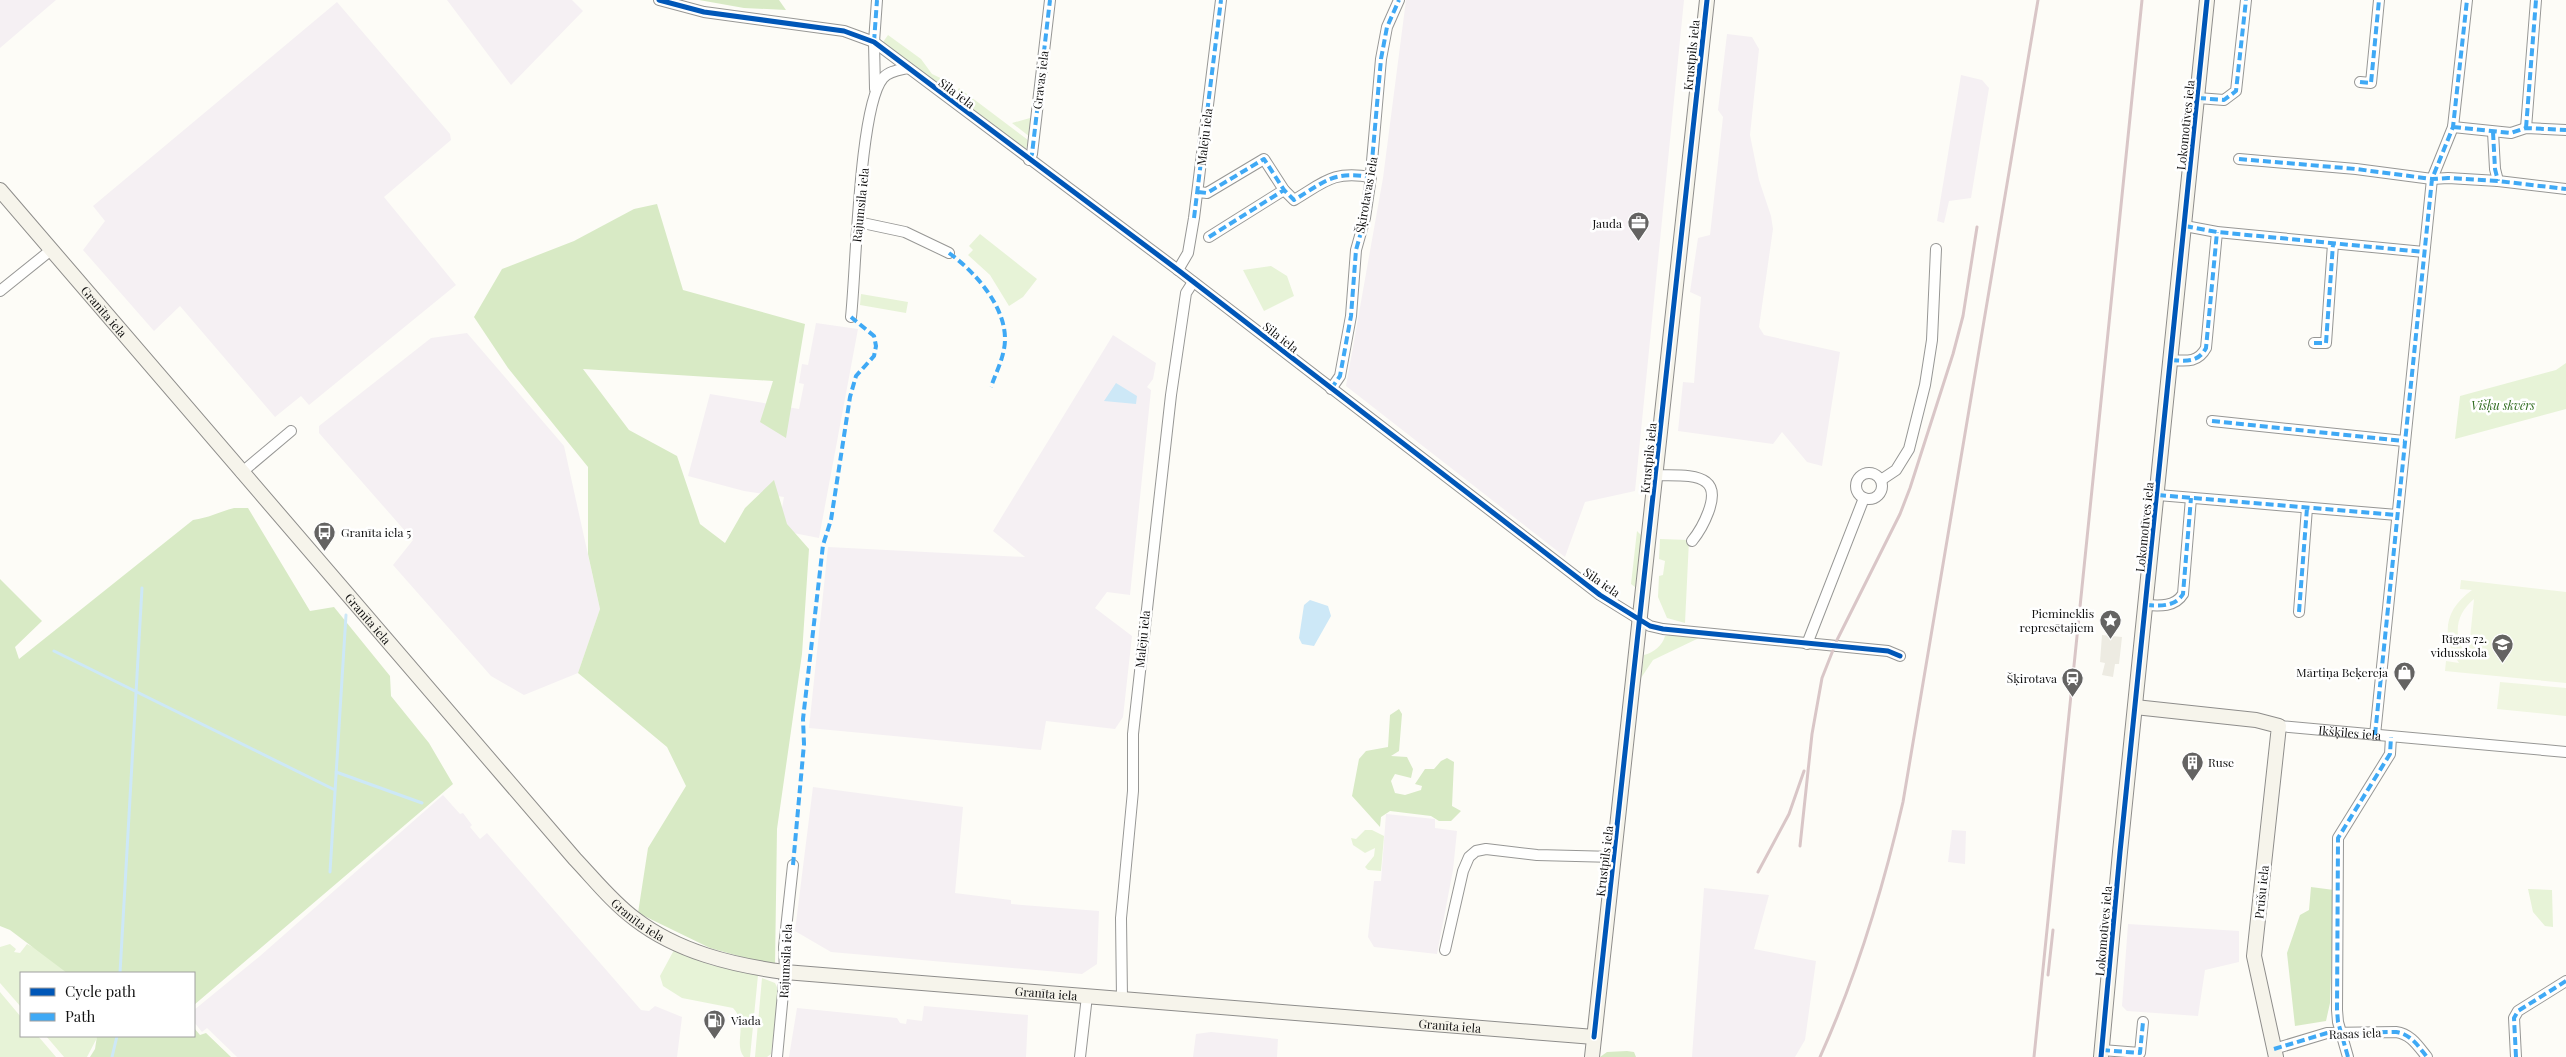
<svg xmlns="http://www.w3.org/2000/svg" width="2566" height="1057" font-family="'Playfair Display',serif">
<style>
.industrial{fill:#f5f0f3}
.green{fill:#e7f3d7}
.forest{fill:#d8eac5}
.pitch{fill:#f0f6e1;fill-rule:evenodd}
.plaza{fill:#edebe2}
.water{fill:#cde8f7}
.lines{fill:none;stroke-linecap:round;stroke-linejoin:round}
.stream{stroke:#cde8f7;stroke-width:3}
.street-casing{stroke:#979795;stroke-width:12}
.secondary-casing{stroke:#8e8d8b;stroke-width:16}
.street{stroke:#fffffe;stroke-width:10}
.secondary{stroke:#f6f4eb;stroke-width:14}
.rail{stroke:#d9c6c7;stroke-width:3}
.quiet{stroke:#3fa9f5;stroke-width:4;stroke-dasharray:8 4;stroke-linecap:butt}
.cycleway-casing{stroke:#fff;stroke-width:8}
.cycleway{stroke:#0057b8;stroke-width:5}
.labels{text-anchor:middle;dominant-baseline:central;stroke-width:5;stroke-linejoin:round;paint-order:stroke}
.street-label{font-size:12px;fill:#111;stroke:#fff}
.poi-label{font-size:12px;fill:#111;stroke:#fff;text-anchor:end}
.park-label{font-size:12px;font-style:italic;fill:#2f6b1f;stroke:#fff}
</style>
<rect width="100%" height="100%" fill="#fdfcf7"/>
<!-- industrial -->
<path class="industrial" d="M 0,0 L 56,0 L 0,48 Z
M 447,0 L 572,0 L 583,11 L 511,85 Z
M 1406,0 L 1684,0 L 1635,491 L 1585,502 L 1565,557 L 1346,386 L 1383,178 Z
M 337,2 L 450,134 L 451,140 L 384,197 L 456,285 L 309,405 L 301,396 L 275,417 L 180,306 L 154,331 L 83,250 L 105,221 L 93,206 Z
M 1727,34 L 1752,37 L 1759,49 L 1750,135 L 1759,180 L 1771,216 L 1773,229 L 1759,327 L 1764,335 L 1840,352 L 1822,466 L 1807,462 L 1782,432 L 1773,444 L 1678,431 L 1683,382 L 1694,383 L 1701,297 L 1690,292 L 1698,238 L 1710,235 L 1723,117 L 1718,110 Z
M 1961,75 L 1982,80 L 1989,88 L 1971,198 L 1949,201 L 1944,223 L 1937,221 Z
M 816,323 L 858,329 L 819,538 L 778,530 L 784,497 L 744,491 L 688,476 L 710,394 L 799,409 L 804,384 L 799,383 L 802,364 L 808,365 Z
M 467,333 L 564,446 L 600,609 L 578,673 L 524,695 L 491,676 L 393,565 L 413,540 L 319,433 L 319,426 L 431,338 Z
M 1113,335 L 1156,363 L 1153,379 L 1147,387 L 1151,390 L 1130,595 L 1107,592 L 1095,608 L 1132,636 L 1123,717 L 1115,729 L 1046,721 L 1041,750 L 809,728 L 828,547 L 1025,557 L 993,531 Z
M 813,787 L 963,807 L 955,893 L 1011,900 L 1011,904 L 1099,911 L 1097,964 L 1082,974 L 831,952 L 795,931 Z
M 443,795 L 460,814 L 463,813 L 472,825 L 470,827 L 480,839 L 487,833 L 641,1010 L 649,1011 L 655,1006 L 682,1017 L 677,1057 L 237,1057 L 207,1028 L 202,1032 L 194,1022 L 194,1010 L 260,956 Z
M 1386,814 L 1435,819 L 1435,828 L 1457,831 L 1453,870 L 1437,954 L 1374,947 L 1368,937 L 1374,881 L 1381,881 Z
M 1952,830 L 1966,831 L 1965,864 L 1948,862 Z
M 1704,888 L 1769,895 L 1754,949 L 1816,961 L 1805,1040 L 1795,1057 L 1692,1057 Z
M 2128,924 L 2239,931 L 2239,962 L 2205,970 L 2198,1016 L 2127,1011 L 2122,1006 Z
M 924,1006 L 1028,1015 L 1026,1057 L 789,1057 L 797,1008 L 897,1018 L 900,1023 L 906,1024 L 907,1019 L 922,1021 Z
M 1211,1032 L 1278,1039 L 1277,1057 L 1193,1057 L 1196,1034 Z"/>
<!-- green -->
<path class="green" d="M 888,35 L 921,59 L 932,74 L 953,84 L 947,92 L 883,42 Z
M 959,88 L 1028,140 L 1026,150 L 953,96 Z
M 1030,118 L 1032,118 L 1030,137 L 1012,123 Z
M 980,234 L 1037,279 L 1023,297 L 1009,306 L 990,275 L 968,255 L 973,250 L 969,246 Z
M 1271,266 L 1287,276 L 1294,296 L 1264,311 L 1243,270 Z
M 861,294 L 908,302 L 906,313 L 860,305 Z
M 2566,363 L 2566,409 L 2455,439 L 2460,396 L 2556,370 Z
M 1637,531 L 1643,537 L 1635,587 L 1631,584 Z
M 1660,539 L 1689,540 L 1685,623 L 1667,618 L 1658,597 L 1659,576 L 1663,575 L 1665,561 L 1659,559 Z
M 1671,635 L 1699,638 L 1653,660 L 1641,678 L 1644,655 C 1653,653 1663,645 1665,636 Z
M 1365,830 L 1372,830 L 1384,836 L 1381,871 L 1368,870 L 1365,867 L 1374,856 L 1375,848 L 1365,853 L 1353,845 L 1351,838 L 1356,839 Z
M 2528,889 L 2552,890 L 2553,927 L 2545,926 L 2533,912 Z
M 10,944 L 16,949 L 14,952 L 20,953 L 27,944 L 58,960 L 70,973 L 21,973 L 21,1007 L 0,983 L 0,947 Z
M 674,950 L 711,965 L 758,975 L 750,1057 L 744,1057 C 733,1043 749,1025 733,1008 L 682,998 L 663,986 L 660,976 Z
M 762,978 L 775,983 L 779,991 L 771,1054 L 767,1057 L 755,1057 Z
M 0,992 L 21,1017 L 21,1036 L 38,1036 L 56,1057 L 0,1057 Z
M 46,1036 L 98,1036 L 87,1057 L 64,1057 Z"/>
<!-- forest -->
<path class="forest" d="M 699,0 L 779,0 L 786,10 L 744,8 Z
M 657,204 L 683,290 L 805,324 L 786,438 L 760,422 L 773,381 L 583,369 L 629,430 L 677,456 L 700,524 L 725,543 L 745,508 L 774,480 L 787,524 L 809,549 L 802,654 L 777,829 L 775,966 L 710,948 L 638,913 L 648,848 L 686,786 L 667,747 L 578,673 L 600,609 L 588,554 L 588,467 L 508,368 L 474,317 L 502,269 L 574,241 L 634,209 Z
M 234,508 L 248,508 L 310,611 L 334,607 L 390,676 L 391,696 L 429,743 L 453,784 L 194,1005 L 194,973 L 67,973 L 10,930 L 0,926 L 0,579 L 42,621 L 15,647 L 19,659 L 193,520 C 208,518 219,512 234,508 Z
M 1399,709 L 1402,714 L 1399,751 L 1391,756 L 1407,757 L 1413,769 L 1411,778 L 1395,774 L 1391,781 L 1395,793 L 1405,795 L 1421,790 L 1422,786 L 1415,784 L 1425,769 L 1434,769 L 1441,761 L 1447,758 L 1454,762 L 1452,806 L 1461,811 L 1451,821 L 1439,821 L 1431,816 L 1390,811 L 1381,817 L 1380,827 L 1352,796 L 1359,759 L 1366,751 L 1388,747 L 1390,715 Z
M 2311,887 L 2334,890 L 2330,1003 L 2326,1021 L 2295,1026 L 2287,953 L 2300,915 L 2309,910 Z
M 194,1028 L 200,1035 L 206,1033 L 231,1057 L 90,1057 L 95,1049 L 97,1036 L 194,1036 Z
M 1627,1051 L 1634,1052 L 1636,1057 L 1600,1057 L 1607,1052 Z"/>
<!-- pitch -->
<path class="pitch" d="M 2461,580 L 2566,592 L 2566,683 L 2445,671 L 2446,661 L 2459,663 C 2441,635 2444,610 2472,590 L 2460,589 ZM 2474,599 L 2468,658 C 2453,637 2454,616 2474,599 Z
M 2500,682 L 2566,688 L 2566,716 L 2497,709 Z"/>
<!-- plaza -->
<path class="plaza" d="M 2102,635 L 2122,637 L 2119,664 L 2115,664 L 2113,677 L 2102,675 L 2105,663 L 2100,662 Z"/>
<!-- water -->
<path class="water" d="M 1116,383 L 1137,396 L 1136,404 L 1104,401 Z
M 1310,600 L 1328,606 L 1331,616 L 1314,646 L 1302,644 L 1299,638 L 1304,605 Z"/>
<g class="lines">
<!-- stream -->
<path class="stream" d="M 54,651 L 335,790
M 336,772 L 422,803
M 330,872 L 346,615
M 120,973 L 142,588
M 112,1057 L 117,1036"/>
<defs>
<g id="street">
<path d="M 659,0 L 704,12 L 844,31 L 874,42 L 1178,270 L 1600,595 L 1650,626 L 1663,629 L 1888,651 L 1900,656"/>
<path d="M 2360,82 L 2371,83 L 2379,0"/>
<path d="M 875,89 L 874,42 L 877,0"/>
<path d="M 2198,98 L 2224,100 L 2236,91 L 2246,0"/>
<path d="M 2453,127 L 2511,133 L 2526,128 L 2566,130"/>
<path d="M 2526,128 L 2536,0"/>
<path d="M 2493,132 L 2495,169 L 2498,181"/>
<path d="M 2239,159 L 2356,169 L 2432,179 L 2448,178 L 2498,181 L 2566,189"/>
<path d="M 1029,160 L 1032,154 L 1050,0"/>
<path d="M 1198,192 L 1207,193 L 1264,159 L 1284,190 L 1294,200 C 1326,181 1332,171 1371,177"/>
<path d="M 858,222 L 905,232 L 949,253"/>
<path d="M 2185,226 L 2217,232 L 2424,252"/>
<path d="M 1209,237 L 1284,190"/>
<path d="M 1178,270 L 1188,253 L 1194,218 L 1221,0"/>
<path d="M 0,291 L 51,250"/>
<path d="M 851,317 C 856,272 859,106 883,78 C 889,71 899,70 908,68"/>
<path d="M 2314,343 L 2326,343 L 2333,244"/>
<path d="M 2171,360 C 2186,361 2198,363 2206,348 L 2217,232"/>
<path d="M 1331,389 L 1340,376 L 1351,316 L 1356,250 L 1365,218 L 1370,184 L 1381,59 L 1387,27 L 1399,0"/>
<path d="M 2212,421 L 2404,441"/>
<circle cx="1869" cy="486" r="13"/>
<path d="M 241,473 L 291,431"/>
<path d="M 1656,475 C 1670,476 1695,473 1706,482 C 1722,494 1701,530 1692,541"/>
<path d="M 1881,480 L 1896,470 L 1909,449 L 1925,385 L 1932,340 L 1936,249"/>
<path d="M 2158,495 L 2397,515"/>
<path d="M 2146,605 C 2160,606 2175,607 2183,594 L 2191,498"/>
<path d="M 2299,612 L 2307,508"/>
<path d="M 1807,644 L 1864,498"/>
<path id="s1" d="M 2279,726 L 2566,752"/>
<path d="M 2375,735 L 2432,179 L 2453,127 L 2467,0"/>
<path d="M 1445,950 L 1463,871 L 1469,857 L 1476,851 L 1486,849 L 1537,855 L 1615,857"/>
<path d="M 1122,999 L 1121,918 L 1133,791 L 1133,734 L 1171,395 L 1186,293 L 1193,282"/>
<path d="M 2274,1049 L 2327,1033 L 2396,1032 C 2411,1034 2418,1046 2427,1057"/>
<path d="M 2102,1050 L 2140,1053 L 2143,1022"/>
<path d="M 777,1057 L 785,972 L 784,947 L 793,865"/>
<path d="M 1080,1057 L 1087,996"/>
<path d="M 2348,1057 L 2338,1022 L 2337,1010 L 2338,838 L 2390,754 L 2391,737"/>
<path d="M 2516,1057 L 2514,1018 L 2518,1011 L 2566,981"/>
</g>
<g id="secondary">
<path id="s2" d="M 0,190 L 575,859 C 594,879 612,902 635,919 C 678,952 732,965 785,972 L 1594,1037"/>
<path d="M 2135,707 L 2256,720 L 2279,726 L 2254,956 L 2276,1057"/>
<path d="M 1592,1057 L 1707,0"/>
<path d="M 2101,1057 L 2120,852 L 2207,0"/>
</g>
</defs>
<!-- street casing -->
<use href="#street" class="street-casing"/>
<!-- secondary casing -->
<use href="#secondary" class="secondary-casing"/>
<!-- street -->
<use href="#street" class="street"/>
<!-- secondary -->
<use href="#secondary" class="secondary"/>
<!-- rail -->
<path class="rail" d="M 1800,846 L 1812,734 L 1822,678 L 1837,640 L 1900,514 L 1910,488 L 1953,354 L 1963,316 L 1977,227
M 1758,872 L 1789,814 L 1804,771
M 2048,975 L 2053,930
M 1820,1057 C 1857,975 1883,889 1903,802 L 2038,0
M 2034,1057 L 2142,0"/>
<!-- quiet -->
<path class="quiet" d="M 874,42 L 877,0
M 2360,82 L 2371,83 L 2379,0
M 2198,98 L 2224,100 L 2236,91 L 2246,0
M 2453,127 L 2511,133 L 2526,128 L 2566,130
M 2526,128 L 2536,0
M 2493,132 L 2495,169 L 2498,181
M 2239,159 L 2356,169 L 2432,179 L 2448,178 L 2498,181 L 2566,189
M 1029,160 L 1032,154 L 1050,0
M 1198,192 L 1207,193 L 1264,159 L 1284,190 L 1294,200 C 1326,181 1332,171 1371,177
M 1194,218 L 1221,0
M 2185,226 L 2217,232 L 2424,252
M 1209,237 L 1284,190
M 949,253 C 974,271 1005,305 1005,339 C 1005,356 996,372 991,387
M 2314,343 L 2326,343 L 2333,244
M 2171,360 C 2186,361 2198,363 2206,348 L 2217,232
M 1331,389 L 1340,376 L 1351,316 L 1356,250 L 1365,218 L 1370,184 L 1381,59 L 1387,27 L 1399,0
M 2212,421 L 2404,441
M 2158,495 L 2397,515
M 2146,605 C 2160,606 2175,607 2183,594 L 2191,498
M 2299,612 L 2307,508
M 2375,735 L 2432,179 L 2453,127 L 2467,0
M 793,865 L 804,744 L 803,719 L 823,545 L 831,520 L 850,397 L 856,376 L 874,356 L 876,346 L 874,336 L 851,317
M 2274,1049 L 2327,1033 L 2396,1032 C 2411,1034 2418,1046 2427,1057
M 2102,1050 L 2140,1053 L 2143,1022
M 2348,1057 L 2338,1022 L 2337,1010 L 2338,838 L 2390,754 L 2391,737
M 2516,1057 L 2514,1018 L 2518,1011 L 2566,981"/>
<defs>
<path id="cycleway" d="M 659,0 L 704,12 L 844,31 L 874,42 L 1178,270 L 1600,595 L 1650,626 L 1663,629 L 1888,651 L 1900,656
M 1594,1037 L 1707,0
M 2101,1057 L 2120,852 L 2207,0"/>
</defs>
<!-- cycleway casing -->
<use href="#cycleway" class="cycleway-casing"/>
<!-- cycleway -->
<use href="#cycleway" class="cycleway"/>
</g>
<!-- icons -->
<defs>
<symbol id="office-pin" viewBox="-11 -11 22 30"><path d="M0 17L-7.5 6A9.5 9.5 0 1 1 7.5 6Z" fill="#646362" stroke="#fff"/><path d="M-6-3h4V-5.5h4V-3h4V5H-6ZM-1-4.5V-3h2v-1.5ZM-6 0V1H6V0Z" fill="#fff"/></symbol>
<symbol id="bus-pin" viewBox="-11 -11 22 30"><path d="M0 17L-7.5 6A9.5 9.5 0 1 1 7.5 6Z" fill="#646362" stroke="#fff"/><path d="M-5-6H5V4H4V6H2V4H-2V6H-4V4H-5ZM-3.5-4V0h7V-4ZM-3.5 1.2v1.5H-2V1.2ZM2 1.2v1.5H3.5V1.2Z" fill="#fff"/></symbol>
<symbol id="sight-pin" viewBox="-11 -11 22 30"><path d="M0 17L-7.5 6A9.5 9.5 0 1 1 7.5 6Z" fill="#646362" stroke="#fff"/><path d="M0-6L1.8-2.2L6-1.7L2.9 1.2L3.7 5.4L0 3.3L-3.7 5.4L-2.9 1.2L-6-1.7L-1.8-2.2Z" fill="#fff"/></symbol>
<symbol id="school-pin" viewBox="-11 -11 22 30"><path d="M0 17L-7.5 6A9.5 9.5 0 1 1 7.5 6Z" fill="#646362" stroke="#fff"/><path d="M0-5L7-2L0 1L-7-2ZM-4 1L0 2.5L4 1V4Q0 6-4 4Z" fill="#fff"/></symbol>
<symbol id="shop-pin" viewBox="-11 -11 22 30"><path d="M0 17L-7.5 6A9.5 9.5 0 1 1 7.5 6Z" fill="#646362" stroke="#fff"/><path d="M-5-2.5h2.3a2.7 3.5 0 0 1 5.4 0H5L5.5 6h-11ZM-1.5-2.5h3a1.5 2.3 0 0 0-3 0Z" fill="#fff"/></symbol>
<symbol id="station-pin" viewBox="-11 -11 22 30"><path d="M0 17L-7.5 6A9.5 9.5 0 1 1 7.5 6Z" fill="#646362" stroke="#fff"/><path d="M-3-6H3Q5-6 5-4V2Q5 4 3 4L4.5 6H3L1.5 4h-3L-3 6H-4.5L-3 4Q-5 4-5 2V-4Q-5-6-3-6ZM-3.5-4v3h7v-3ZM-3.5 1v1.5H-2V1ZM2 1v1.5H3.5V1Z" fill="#fff"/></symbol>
<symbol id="building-pin" viewBox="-11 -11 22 30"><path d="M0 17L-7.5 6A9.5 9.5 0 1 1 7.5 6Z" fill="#646362" stroke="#fff"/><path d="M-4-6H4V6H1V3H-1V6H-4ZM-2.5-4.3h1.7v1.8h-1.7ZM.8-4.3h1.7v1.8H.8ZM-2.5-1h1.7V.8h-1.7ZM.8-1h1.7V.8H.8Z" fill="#fff"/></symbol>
<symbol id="fuel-pin" viewBox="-11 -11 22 30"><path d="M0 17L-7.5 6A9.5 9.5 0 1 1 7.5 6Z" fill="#646362" stroke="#fff"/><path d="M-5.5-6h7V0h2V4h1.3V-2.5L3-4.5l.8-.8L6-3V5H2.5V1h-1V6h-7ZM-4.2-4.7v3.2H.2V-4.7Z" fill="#fff"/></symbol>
</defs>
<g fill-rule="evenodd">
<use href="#office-pin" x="1626" y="210" width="25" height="34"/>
<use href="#bus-pin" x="312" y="520" width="25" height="34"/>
<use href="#sight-pin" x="2098" y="608" width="25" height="34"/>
<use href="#school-pin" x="2490" y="632" width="25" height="34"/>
<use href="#shop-pin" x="2392" y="660" width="25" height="34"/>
<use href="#station-pin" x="2060" y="666" width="25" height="34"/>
<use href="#building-pin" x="2180" y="750" width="25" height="34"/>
<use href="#fuel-pin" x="702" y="1008" width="25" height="34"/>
</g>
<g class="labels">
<!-- street labels -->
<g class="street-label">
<text transform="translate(1691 55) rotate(-84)">Krustpils iela</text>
<text transform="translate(1040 80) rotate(-83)">Gravas iela</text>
<text transform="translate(957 93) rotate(37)">Sila iela</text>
<text transform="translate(2185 125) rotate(-84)">Lokomotīves iela</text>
<text transform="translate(1204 137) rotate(-83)">Malēju iela</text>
<text transform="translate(1366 195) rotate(-80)">Šķirotavas iela</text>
<text transform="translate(860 205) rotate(-84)">Rājumsila iela</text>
<text stroke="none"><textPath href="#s2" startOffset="160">Granīta iela</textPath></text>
<text transform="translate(1281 337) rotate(38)">Sila iela</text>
<text transform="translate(1648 458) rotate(-84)">Krustpils iela</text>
<text transform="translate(2144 527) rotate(-84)">Lokomotīves iela</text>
<text transform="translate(1602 582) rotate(35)">Sila iela</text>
<text stroke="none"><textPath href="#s2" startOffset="565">Granīta iela</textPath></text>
<text transform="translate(1142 639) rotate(-84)">Malēju iela</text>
<text stroke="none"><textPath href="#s1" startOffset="71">Ikšķiles iela</textPath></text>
<text transform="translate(1604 861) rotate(-83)">Krustpils iela</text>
<text transform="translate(2261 892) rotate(-84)">Prūšu iela</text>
<text stroke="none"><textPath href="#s2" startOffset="970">Granīta iela</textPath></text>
<text transform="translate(2103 931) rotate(-85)">Lokomotīves iela</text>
<text transform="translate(785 961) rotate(-87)">Rājumsila iela</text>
<text stroke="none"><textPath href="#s2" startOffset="1390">Granīta iela</textPath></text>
<text stroke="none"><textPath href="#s2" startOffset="1795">Granīta iela</textPath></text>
<text transform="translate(2355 1033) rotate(-2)">Rasas iela</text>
</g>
<!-- poi labels -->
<g class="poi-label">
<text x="1622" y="223">Jauda</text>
<text x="341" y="532" text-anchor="start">Granīta iela 5</text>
<text x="2094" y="613">Piemineklis<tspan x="2094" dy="14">represētajiem</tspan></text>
<text x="2487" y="638">Rīgas 72.<tspan x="2487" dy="14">vidusskola</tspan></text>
<text x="2388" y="672">Mārtiņa Beķereja</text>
<text x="2057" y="678">Šķirotava</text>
<text x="2208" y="762" text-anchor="start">Ruse</text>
<text x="731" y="1020" text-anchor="start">Viada</text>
</g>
<!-- park labels -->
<g class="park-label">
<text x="2503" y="405">Višķu skvērs</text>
</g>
</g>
<!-- legend -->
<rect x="20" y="972" width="175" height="65" fill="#ffffff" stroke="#a0a0a0"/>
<rect x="30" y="988" width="25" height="8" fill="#0057b8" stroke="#a0a0a0"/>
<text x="65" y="997" font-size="15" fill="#111111">Cycle path</text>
<rect x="30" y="1013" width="25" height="8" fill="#3fa9f5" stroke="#a0a0a0"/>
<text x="65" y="1022" font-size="15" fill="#111111">Path</text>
</svg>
